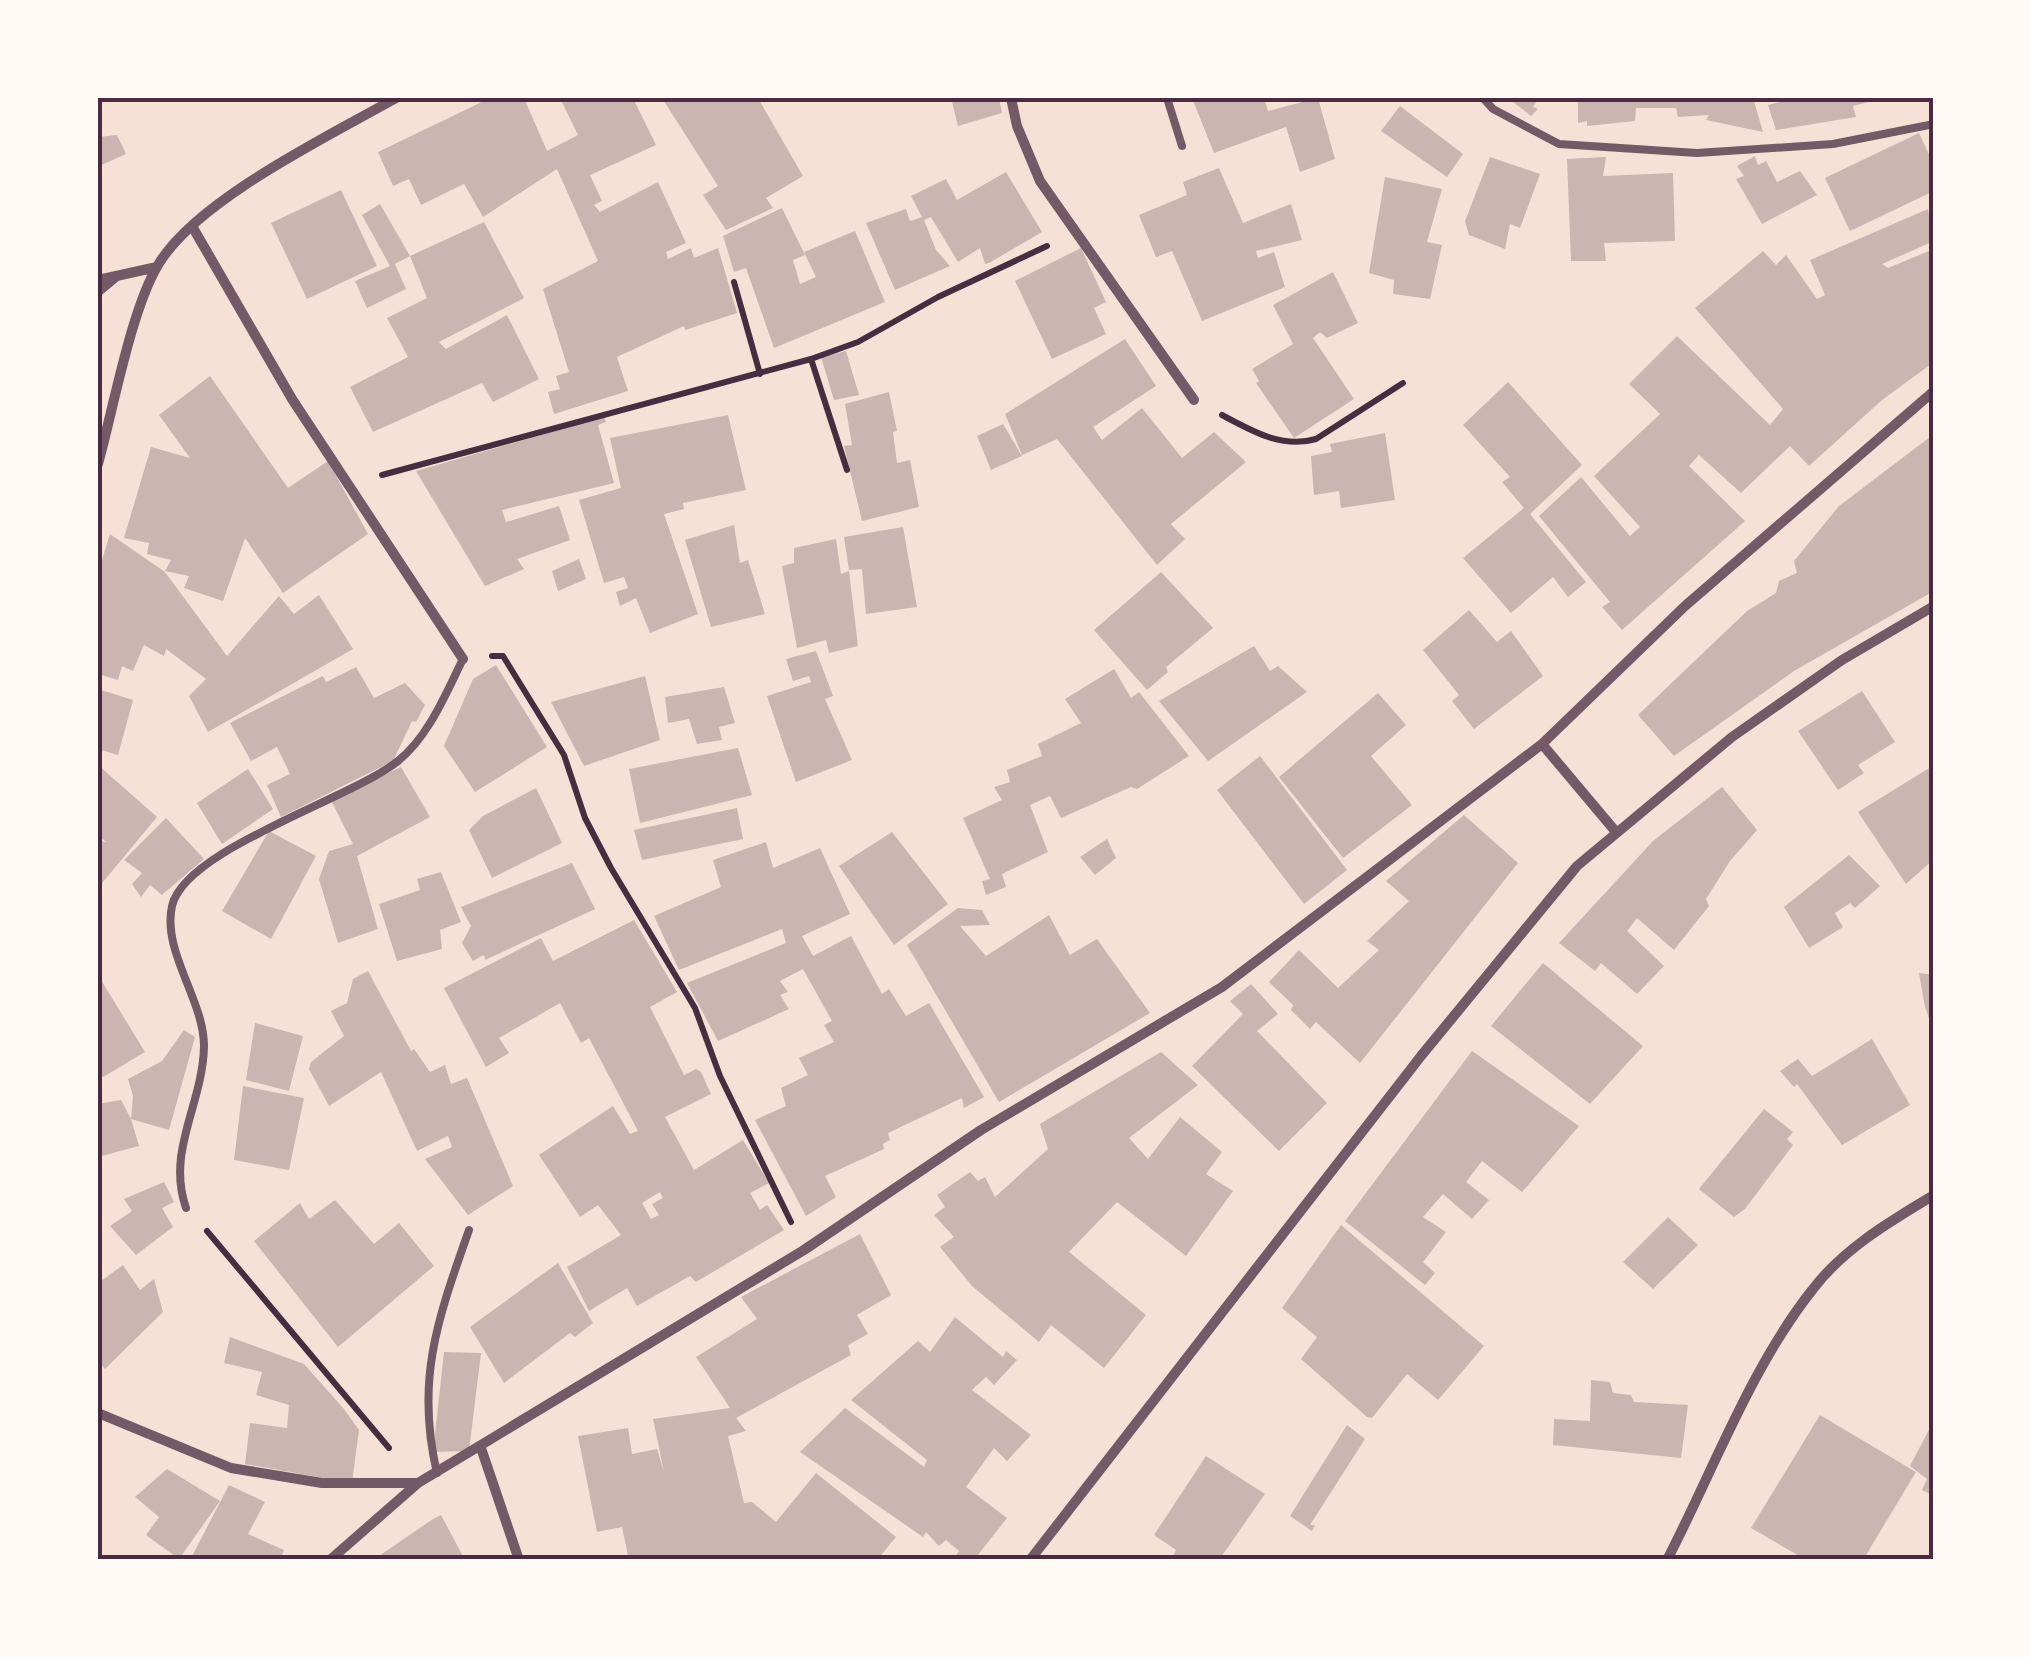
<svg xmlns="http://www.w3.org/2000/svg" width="2031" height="1657" font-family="'Varela Round',sans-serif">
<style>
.building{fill:#ccb4b1;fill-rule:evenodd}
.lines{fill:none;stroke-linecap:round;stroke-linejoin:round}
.path{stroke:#4a2c40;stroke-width:6}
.service{stroke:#755966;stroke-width:8}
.minor{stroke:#755966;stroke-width:10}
.neatline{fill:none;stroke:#4a2c40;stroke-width:4}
</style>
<rect width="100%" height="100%" fill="#f7e1d7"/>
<!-- building -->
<path class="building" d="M 490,98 L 524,98 L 547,151 L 578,135 L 560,98 L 633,98 L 656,145 L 590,175 L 602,201 L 594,205 L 600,212 L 658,182 L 686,243 L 666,252 L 668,259 L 691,248 L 694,258 L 718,248 L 737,313 L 685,330 L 684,326 L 617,357 L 628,391 L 554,414 L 548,392 L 560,389 L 556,376 L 569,372 L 543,289 L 598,261 L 557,169 L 483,217 L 464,184 L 421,205 L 409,179 L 393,186 L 378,152 Z
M 662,98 L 758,98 L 803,176 L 766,198 L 773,208 L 726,230 L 703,195 L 718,186 Z
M 951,98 L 999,98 L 1002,113 L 958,126 Z
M 1192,98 L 1264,98 L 1268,111 L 1318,98 L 1335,159 L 1300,172 L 1286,127 L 1214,153 Z
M 1508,98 L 1539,98 L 1533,107 L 1538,109 L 1531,116 Z
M 1578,98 L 1753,98 L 1763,132 L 1706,120 L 1709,115 L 1678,117 L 1676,108 L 1636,108 L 1635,121 L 1587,126 L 1587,121 L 1578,123 Z
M 1796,98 L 1881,98 L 1881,99 L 1853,106 L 1856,117 L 1776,130 L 1768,105 Z
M 1400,106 L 1463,154 L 1447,177 L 1381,131 Z
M 1919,133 L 1934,165 L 1934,191 L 1850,231 L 1825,178 Z
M 117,135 L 126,154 L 99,166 L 98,137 Z
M 1755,156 L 1758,165 L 1766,161 L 1777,182 L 1800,171 L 1817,195 L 1762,224 L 1736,179 L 1744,176 L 1737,166 Z
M 1490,157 L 1540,174 L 1520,228 L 1510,224 L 1505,249 L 1469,235 L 1465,221 Z
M 1606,157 L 1603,176 L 1673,173 L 1675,241 L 1604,243 L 1606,261 L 1571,261 L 1567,159 Z
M 1219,168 L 1243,223 L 1291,204 L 1302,240 L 1256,251 L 1258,258 L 1274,252 L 1285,287 L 1202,321 L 1172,251 L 1156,257 L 1139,215 L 1187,195 L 1183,182 Z
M 1006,172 L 1042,232 L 989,263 L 985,264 L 980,248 L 958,262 L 931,217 L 924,220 L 936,250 L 950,266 L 895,290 L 866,223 L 906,209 L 910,221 L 922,217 L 911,196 L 946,179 L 957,200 Z
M 1385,177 L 1442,189 L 1427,242 L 1442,245 L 1430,299 L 1393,294 L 1394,280 L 1369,273 Z
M 341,190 L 377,266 L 307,299 L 271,223 Z
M 380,204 L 410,256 L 395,264 L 406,289 L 367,308 L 355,281 L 390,266 L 362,215 Z
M 782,208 L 805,255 L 793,260 L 800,284 L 816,277 L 804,252 L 855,231 L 885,302 L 774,348 L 746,268 L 734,272 L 723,236 Z
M 1928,209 L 1934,241 L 1882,264 L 1888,268 L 1934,249 L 1934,362 L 1882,400 L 1809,466 L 1790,446 L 1741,493 L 1699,455 L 1689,466 L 1745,521 L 1622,630 L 1602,607 L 1610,602 L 1539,516 L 1581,477 L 1630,536 L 1640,527 L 1594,476 L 1660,414 L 1629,384 L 1677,336 L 1770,425 L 1783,409 L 1695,308 L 1763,251 L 1776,265 L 1786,255 L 1817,299 L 1825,295 L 1810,260 Z
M 484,222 L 524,298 L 439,342 L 446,349 L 507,315 L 539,379 L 493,402 L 482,383 L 373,432 L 350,387 L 408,357 L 387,318 L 427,298 L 410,256 Z
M 1081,248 L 1106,302 L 1094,308 L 1106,334 L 1052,359 L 1015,281 Z
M 1333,272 L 1358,323 L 1327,338 L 1320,332 L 1313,338 L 1354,399 L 1294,438 L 1256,383 L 1259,381 L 1252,369 L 1293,344 L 1273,305 Z
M 1125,339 L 1156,386 L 1093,427 L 1102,440 L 1142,408 L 1182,458 L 1214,432 L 1246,462 L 1171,524 L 1185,539 L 1157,565 L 1057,439 L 1022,455 L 1005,414 Z
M 846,351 L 859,395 L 834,400 L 821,357 Z
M 210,376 L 288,488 L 328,461 L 368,534 L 283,593 L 245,538 L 223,601 L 184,588 L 189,576 L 165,571 L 171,560 L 147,554 L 149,543 L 124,538 L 151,447 L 190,458 L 159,415 Z
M 1508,382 L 1582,465 L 1530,514 L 1586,582 L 1568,597 L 1553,577 L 1511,613 L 1463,558 L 1524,508 L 1502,482 L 1510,477 L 1463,425 Z
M 889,392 L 897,431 L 893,432 L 897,463 L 910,460 L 919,507 L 862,521 L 844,446 L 852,445 L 845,404 Z
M 728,415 L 746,490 L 683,503 L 684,509 L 664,514 L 698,614 L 650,633 L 636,598 L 620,606 L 616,592 L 628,588 L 624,577 L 604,583 L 579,500 L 621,488 L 610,438 Z
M 604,417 L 606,422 L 598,425 L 614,483 L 502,510 L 506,522 L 559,506 L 570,540 L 517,559 L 524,569 L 485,586 L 416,471 Z
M 1003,424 L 1022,456 L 991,470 L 977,436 Z
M 1385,433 L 1395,500 L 1341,508 L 1339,491 L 1314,495 L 1311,456 L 1332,452 L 1330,444 Z
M 1934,434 L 1934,591 L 1794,671 L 1674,756 L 1638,715 L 1747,611 L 1776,593 L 1779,581 L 1797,573 L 1794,561 L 1839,506 Z
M 734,525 L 740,563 L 748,560 L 765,614 L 711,627 L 685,540 Z
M 903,527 L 917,607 L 866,614 L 862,569 L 849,570 L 844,537 Z
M 110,534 L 165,572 L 227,656 L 279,596 L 294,614 L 319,595 L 353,649 L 208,732 L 189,696 L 206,679 L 166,649 L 164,656 L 144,645 L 133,671 L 122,666 L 118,680 L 98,674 L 98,573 Z
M 836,539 L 841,574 L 849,571 L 858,646 L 829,653 L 826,640 L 797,648 L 782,566 L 794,563 L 794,548 Z
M 579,559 L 586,579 L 558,591 L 552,571 Z
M 1161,572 L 1213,628 L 1166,667 L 1168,672 L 1147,690 L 1094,630 Z
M 1469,610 L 1497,642 L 1511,631 L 1543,676 L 1474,729 L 1452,701 L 1459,695 L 1423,650 Z
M 1254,646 L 1270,671 L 1278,666 L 1307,692 L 1208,761 L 1159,701 Z
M 816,651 L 833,696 L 825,699 L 852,760 L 796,782 L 767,696 L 811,682 L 809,676 L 793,681 L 786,659 Z
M 496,665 L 547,747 L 475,792 L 444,746 L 473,679 Z
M 356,667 L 374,698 L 405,683 L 425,705 L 416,722 L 412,721 L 393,761 L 281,817 L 267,785 L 290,774 L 277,747 L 251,761 L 230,723 L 323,676 L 326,682 Z
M 1114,669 L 1131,698 L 1139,692 L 1189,756 L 1137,789 L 1131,787 L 1061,818 L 1050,796 L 1030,805 L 1048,852 L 1002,874 L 1006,887 L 986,895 L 982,881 L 990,879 L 963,818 L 1002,800 L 994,787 L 1010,782 L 1007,770 L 1042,756 L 1038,744 L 1081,723 L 1065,699 Z
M 645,676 L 660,740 L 584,766 L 551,702 Z
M 724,687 L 735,723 L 719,727 L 722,740 L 697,744 L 689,719 L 668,723 L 665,697 Z
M 98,689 L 133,700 L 118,755 L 98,749 Z
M 1862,691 L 1895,742 L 1858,765 L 1864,773 L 1838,790 L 1798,731 Z
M 1378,693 L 1406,725 L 1371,756 L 1412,805 L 1343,858 L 1279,777 Z
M 738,748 L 752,795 L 640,823 L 629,769 Z
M 1260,756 L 1347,870 L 1304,904 L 1217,790 Z
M 98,765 L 157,817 L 98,888 L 98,841 L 106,842 L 98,835 Z
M 1934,765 L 1934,859 L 1906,884 L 1858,812 Z
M 401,767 L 430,817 L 357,856 L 378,929 L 338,943 L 319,879 L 329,851 L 353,844 L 331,800 Z
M 248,769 L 273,809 L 222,844 L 197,803 Z
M 1722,787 L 1757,830 L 1730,861 L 1706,899 L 1709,906 L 1674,950 L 1637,918 L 1627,931 L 1664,966 L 1637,994 L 1601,963 L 1595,971 L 1559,943 L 1653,841 Z
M 536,788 L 562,843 L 492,878 L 469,830 L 483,816 Z
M 737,808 L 743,839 L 642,860 L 634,830 Z
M 1464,815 L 1518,863 L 1360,1063 L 1316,1022 L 1310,1029 L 1291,1010 L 1293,1005 L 1269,982 L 1299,950 L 1338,988 L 1379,950 L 1367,941 L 1409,901 L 1386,881 Z
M 166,818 L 204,859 L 162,895 L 150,885 L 141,897 L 132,884 L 142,873 L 124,860 Z
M 269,831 L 316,856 L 271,939 L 222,911 Z
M 892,832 L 948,904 L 894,945 L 839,866 Z
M 1107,839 L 1116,858 L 1095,875 L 1080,857 Z
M 766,842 L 773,868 L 820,848 L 850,914 L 802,936 L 813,956 L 851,936 L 882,994 L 889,989 L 906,1016 L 929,1003 L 984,1097 L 964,1108 L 962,1098 L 888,1133 L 890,1140 L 883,1144 L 884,1149 L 825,1176 L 836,1197 L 806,1216 L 755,1120 L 786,1106 L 781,1088 L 808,1075 L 799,1058 L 834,1042 L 824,1025 L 832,1021 L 803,969 L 780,981 L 788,992 L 780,995 L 789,1009 L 718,1041 L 687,983 L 786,943 L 782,929 L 679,970 L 654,916 L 721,887 L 713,860 Z
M 1849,855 L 1880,886 L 1855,908 L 1850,903 L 1835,913 L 1843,927 L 1809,948 L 1784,907 Z
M 572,863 L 595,909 L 485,960 L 484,955 L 473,961 L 462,943 L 471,926 L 461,907 Z
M 441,872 L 461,922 L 440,930 L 442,949 L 397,961 L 379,904 L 420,890 L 417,879 Z
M 958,908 L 982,910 L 990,925 L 960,926 L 986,956 L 1049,915 L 1070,955 L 1097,939 L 1150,1013 L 999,1102 L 907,945 Z
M 634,920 L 677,992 L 650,1007 L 684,1075 L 696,1069 L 701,1072 L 711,1094 L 665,1117 L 694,1170 L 743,1140 L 769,1183 L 750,1193 L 760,1210 L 767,1205 L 784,1230 L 696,1282 L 690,1276 L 637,1306 L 627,1288 L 589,1311 L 567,1267 L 621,1235 L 598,1205 L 580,1217 L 539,1155 L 613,1106 L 630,1134 L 638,1131 L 589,1038 L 581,1043 L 560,1003 L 499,1038 L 509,1053 L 486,1067 L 444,988 L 541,938 L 553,961 ZM 660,1192 L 663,1198 L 652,1204 L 659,1215 L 651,1219 L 642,1203 Z
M 1543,963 L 1643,1046 L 1590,1104 L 1491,1026 Z
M 368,971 L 411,1051 L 414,1049 L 430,1072 L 445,1065 L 451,1084 L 467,1078 L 513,1186 L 468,1215 L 425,1159 L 452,1147 L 448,1136 L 417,1151 L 381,1072 L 329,1106 L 309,1069 L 311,1062 L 344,1036 L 331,1011 L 347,1003 L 353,979 Z
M 1919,973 L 1934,975 L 1934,1032 L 1925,1007 Z
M 101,980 L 145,1052 L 103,1077 L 98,1067 Z
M 1251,984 L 1278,1014 L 1257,1031 L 1327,1103 L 1279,1151 L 1192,1066 L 1243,1014 L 1230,1001 Z
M 255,1023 L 303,1036 L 289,1091 L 246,1080 Z
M 184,1030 L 195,1037 L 169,1130 L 131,1119 L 139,1146 L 98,1157 L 98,1104 L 121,1100 L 131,1119 L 133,1096 L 128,1079 L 162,1061 Z
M 1872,1039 L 1910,1105 L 1842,1145 L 1797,1084 L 1794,1087 L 1780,1071 L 1798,1059 L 1812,1076 Z
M 1472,1051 L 1579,1126 L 1522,1192 L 1482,1161 L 1466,1182 L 1489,1200 L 1472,1219 L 1443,1194 L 1423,1217 L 1446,1232 L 1423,1262 L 1435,1273 L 1425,1285 L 1345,1221 Z
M 1161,1052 L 1198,1085 L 1129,1138 L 1148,1159 L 1180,1117 L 1222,1152 L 1206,1174 L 1233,1191 L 1186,1256 L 1117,1202 L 1069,1252 L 1146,1315 L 1104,1368 L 1051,1325 L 1039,1342 L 972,1286 L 940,1247 L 954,1237 L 934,1215 L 945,1207 L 937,1195 L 970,1172 L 978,1181 L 985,1177 L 995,1197 L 1048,1149 L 1040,1124 Z
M 243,1086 L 304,1098 L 289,1170 L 234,1160 Z
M 1764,1109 L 1793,1132 L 1787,1139 L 1793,1145 L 1745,1209 L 1734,1217 L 1699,1189 Z
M 164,1182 L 174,1202 L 162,1208 L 173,1227 L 136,1255 L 110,1226 L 132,1211 L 124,1199 Z
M 335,1200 L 374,1244 L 399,1223 L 434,1266 L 338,1347 L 254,1241 L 300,1203 L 309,1219 Z
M 1668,1217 L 1698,1245 L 1653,1289 L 1623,1262 Z
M 1341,1225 L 1484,1346 L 1438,1400 L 1407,1374 L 1372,1418 L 1367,1417 L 1301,1359 L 1317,1337 L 1282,1308 Z
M 860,1234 L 891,1295 L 857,1315 L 868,1334 L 848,1345 L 851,1355 L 736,1418 L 746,1431 L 728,1436 L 744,1503 L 752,1502 L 776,1522 L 816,1473 L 896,1537 L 877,1560 L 629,1560 L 622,1527 L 597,1532 L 578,1436 L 628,1428 L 632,1454 L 657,1449 L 664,1472 L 653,1419 L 730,1408 L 696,1357 L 757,1319 L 741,1297 Z
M 558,1263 L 593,1323 L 575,1337 L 570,1333 L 504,1383 L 470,1327 Z
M 123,1265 L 140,1290 L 154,1279 L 163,1312 L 105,1369 L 98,1360 L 98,1275 L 101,1281 Z
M 955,1317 L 1003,1357 L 1006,1351 L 1017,1360 L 994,1385 L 986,1377 L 972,1390 L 1031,1435 L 1007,1461 L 994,1448 L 966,1487 L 1007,1518 L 974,1560 L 953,1560 L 959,1551 L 946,1540 L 939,1546 L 926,1532 L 923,1537 L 800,1452 L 845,1408 L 924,1467 L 927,1460 L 851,1400 L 918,1341 L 930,1352 Z
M 230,1337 L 304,1364 L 344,1409 L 359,1430 L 352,1483 L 245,1464 L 250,1423 L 287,1428 L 289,1405 L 256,1395 L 262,1372 L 224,1363 Z
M 444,1352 L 481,1353 L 469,1451 L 433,1452 Z
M 1591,1380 L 1610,1382 L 1613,1393 L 1631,1395 L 1634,1402 L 1688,1405 L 1681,1458 L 1553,1445 L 1554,1419 L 1590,1421 Z
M 1820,1415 L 1916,1472 L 1863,1560 L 1806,1560 L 1751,1528 Z
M 1934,1420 L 1934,1496 L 1922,1490 L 1927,1479 L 1910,1466 Z
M 1347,1425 L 1365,1439 L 1310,1525 L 1315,1525 L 1312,1531 L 1290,1516 Z
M 1206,1456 L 1265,1494 L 1219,1560 L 1179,1560 L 1173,1556 L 1176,1550 L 1154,1535 Z
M 167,1469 L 220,1501 L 179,1559 L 146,1535 L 159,1517 L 135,1497 Z
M 229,1485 L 265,1502 L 248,1534 L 284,1550 L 280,1560 L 190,1560 Z
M 441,1515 L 465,1560 L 373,1560 L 433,1519 Z"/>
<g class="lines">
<!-- path -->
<path class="path" d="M 734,282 L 760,374
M 811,359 L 847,470
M 1222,415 C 1252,431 1282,449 1316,439 L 1403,383
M 382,475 L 811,359 L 858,342 L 938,297 L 1047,246
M 492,656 L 503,656 L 564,755 L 585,818 L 611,868 L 695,1008 L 720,1076 L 791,1222
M 207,1231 L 389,1448"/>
<!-- service -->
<path class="service" d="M 1167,98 L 1182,146
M 1483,98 L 1493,109 L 1559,144 L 1697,153 L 1833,144 L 1934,124
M 98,293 L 116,278
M 186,1208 C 166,1151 203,1104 204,1046 C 204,1000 162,952 172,906 C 185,849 349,800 398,761 C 429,736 446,693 463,659
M 437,1473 C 415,1380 438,1318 469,1230"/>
<!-- minor -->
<path class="minor" d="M 1011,98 L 1017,126 L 1040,181 L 1194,400
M 192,226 L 292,399 L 463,659
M 98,280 L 157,267
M 98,464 C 113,410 131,310 158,265 C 196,200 329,136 396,98
M 1542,744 L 1616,832
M 98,1413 L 231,1468 L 322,1483 L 417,1483
M 481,1448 L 519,1560
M 330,1560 L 418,1483 L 804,1250 L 981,1130 L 1222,987 L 1542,744 L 1685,606 L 1934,391
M 1030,1560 L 1421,1056 L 1577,866 L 1732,737 L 1842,660 L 1934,606
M 1667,1560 C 1712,1473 1752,1365 1813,1289 C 1844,1248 1891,1221 1934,1195"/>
</g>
<!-- border -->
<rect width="2031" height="1657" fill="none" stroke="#fffaf5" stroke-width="200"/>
<rect x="100" y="100" width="1831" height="1457" class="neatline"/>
</svg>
